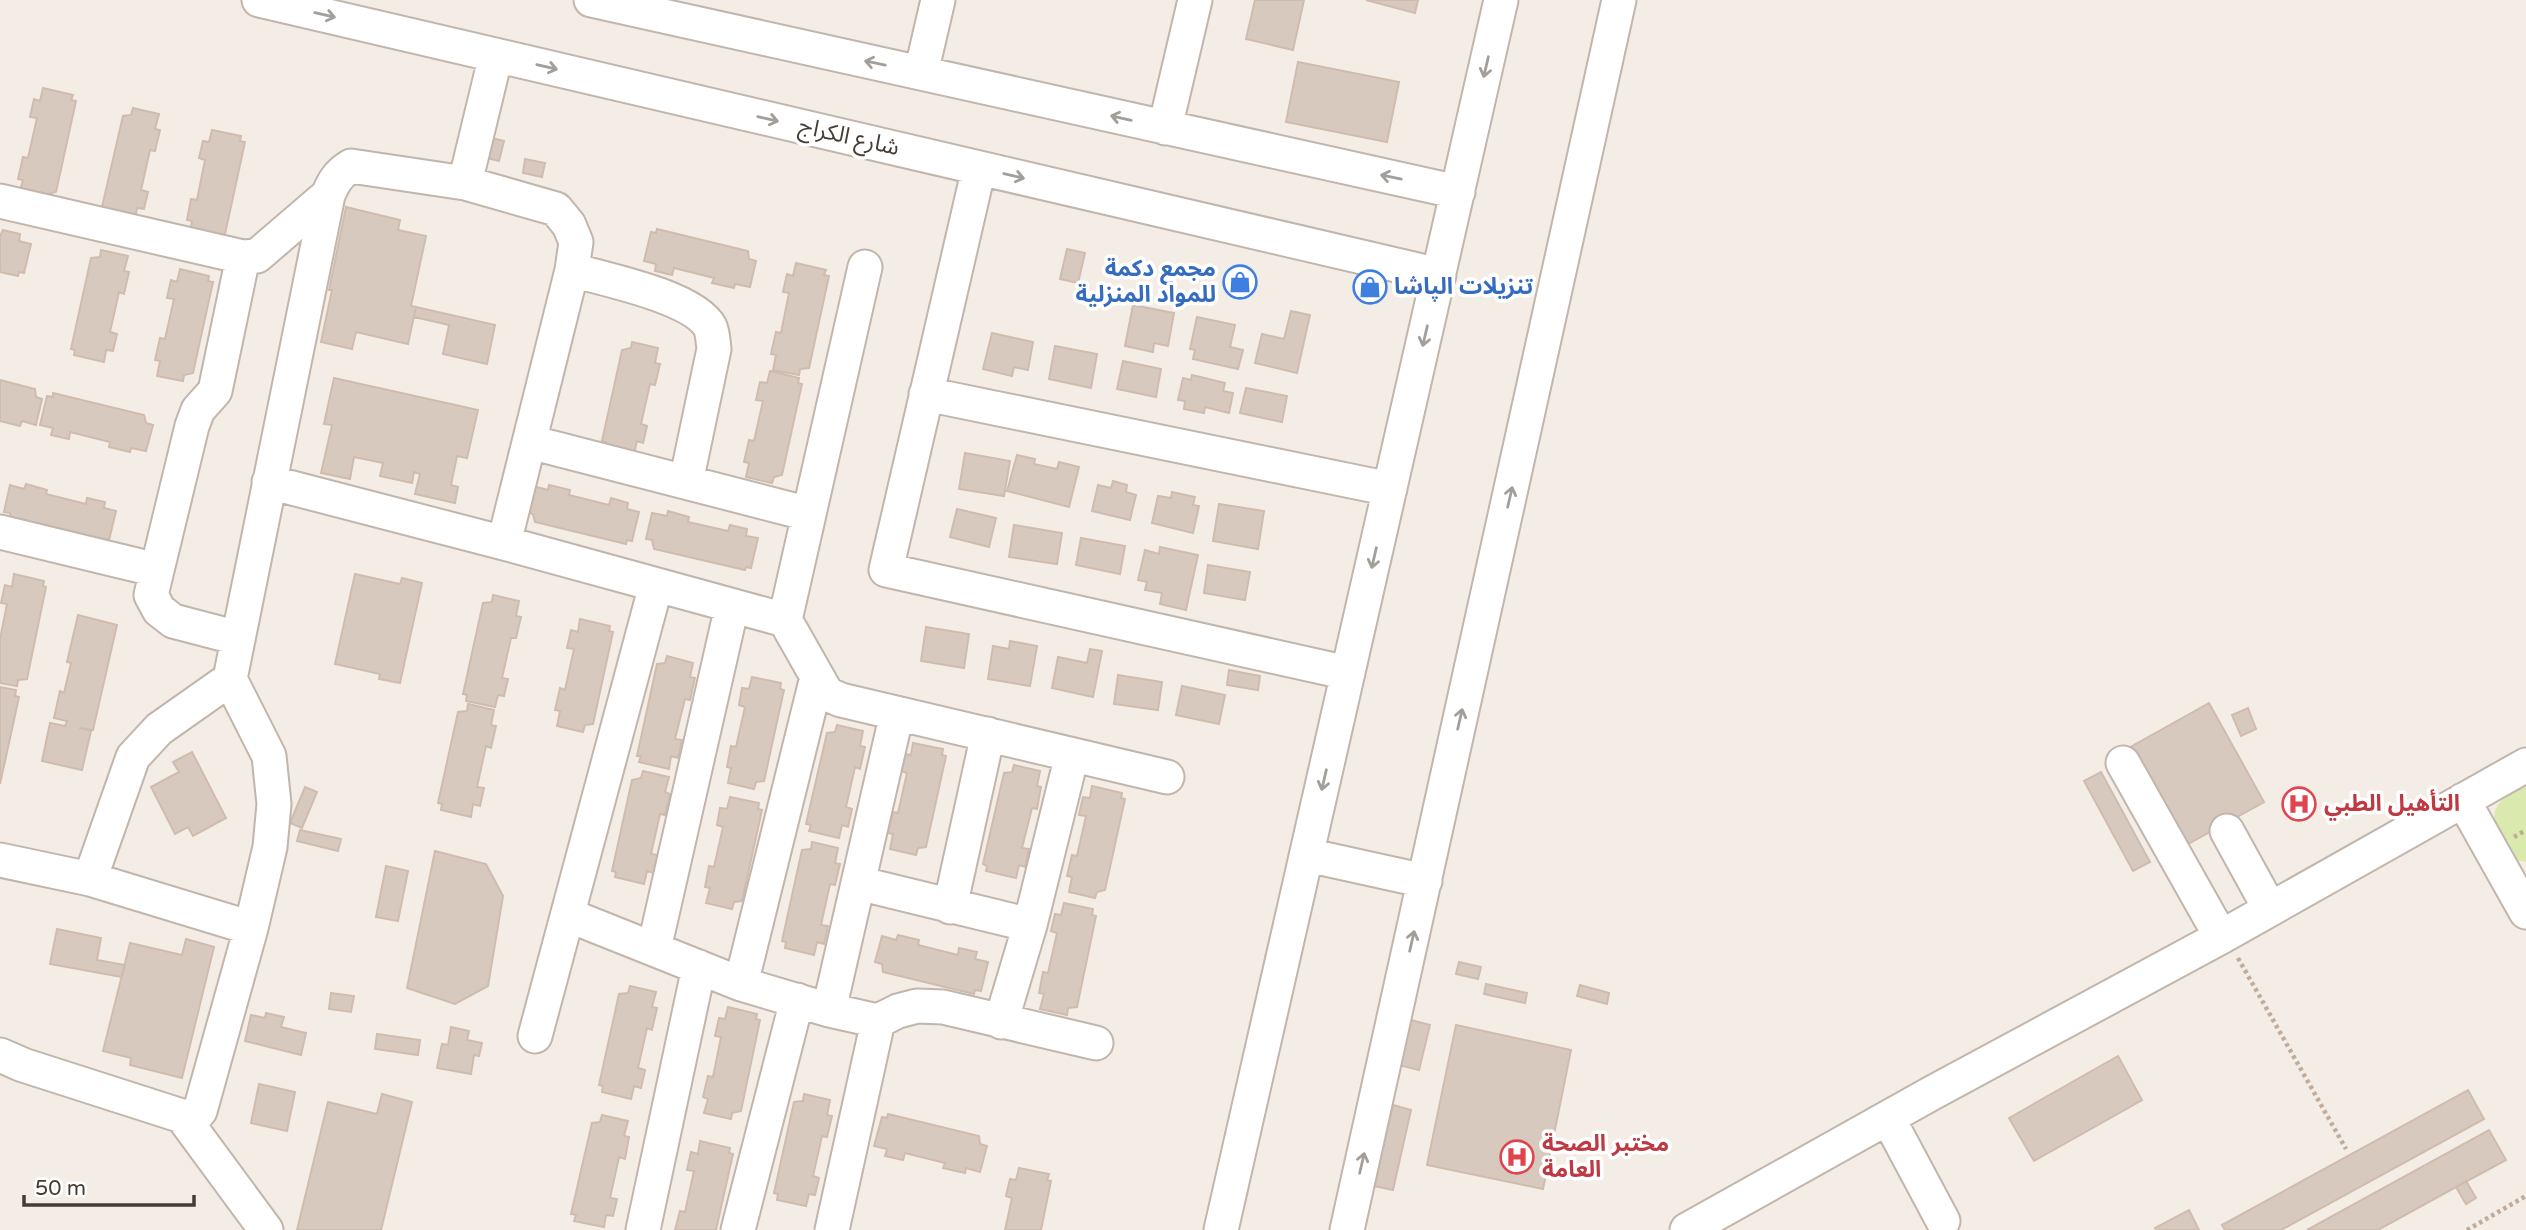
<svg xmlns="http://www.w3.org/2000/svg" width="2526" height="1230" font-family="'Varela Round','Noto Sans Arabic',sans-serif">
<style>
.green{fill:#dae9ae}
.building{fill:#d8c9be;stroke:#d0bcae;stroke-width:2}
.lines{fill:none;stroke-linecap:round;stroke-linejoin:round}
.minor-casing{stroke:#c2b5ab;stroke-width:37}
.path{stroke:#c1ab99;stroke-width:4.5;stroke-dasharray:3.5 3.5;stroke-linecap:butt}
.minor{stroke:#fff;stroke-width:33}
.oneway{stroke:#a29e9a}
.labels{text-anchor:middle;dominant-baseline:central;stroke-width:7;stroke-linejoin:round;paint-order:stroke}
.street-label{font-size:23px;fill:#463c35;stroke:#fff}
.shop-label{font-size:23px;font-weight:bold;fill:#366cbe;stroke:#fff;text-anchor:end}
.health-label{font-size:23px;font-weight:bold;fill:#be3a42;stroke:#fff;text-anchor:start}
</style>
<rect width="100%" height="100%" fill="#f3ede6"/>
<!-- green -->
<path class="green" d="M 2526,783 L 2526,862 L 2514,860 C 2492,820 2480,809 2526,783 Z"/>
<!-- building -->
<path class="building" d="M 1255,0 L 1304,0 L 1293,50 L 1246,39 Z
M 1366,0 L 1418,0 L 1415,13 Z
M 1298,62 L 1399,82 L 1387,142 L 1286,122 Z
M 43,88 L 73,95 L 71,100 L 76,101 L 56,192 L 47,194 L 46,200 L 19,194 L 23,180 L 18,179 L 23,157 L 28,158 L 37,118 L 30,117 L 34,99 L 40,101 Z
M 133,108 L 159,114 L 155,129 L 160,130 L 155,151 L 150,150 L 141,190 L 148,192 L 144,209 L 137,208 L 135,220 L 105,214 L 107,208 L 102,207 L 123,116 L 131,115 Z
M 212,130 L 241,136 L 240,141 L 245,142 L 225,234 L 189,236 L 192,221 L 187,220 L 191,199 L 197,200 L 205,160 L 199,158 L 203,141 L 209,142 Z
M 484,136 L 504,141 L 499,161 L 479,156 Z
M 525,159 L 545,163 L 542,177 L 523,173 Z
M 346,207 L 400,220 L 398,230 L 426,236 L 411,306 L 416,307 L 408,344 L 356,332 L 352,349 L 321,342 L 332,290 L 329,290 Z
M 657,229 L 748,251 L 749,259 L 756,261 L 750,287 L 735,284 L 734,288 L 712,283 L 714,278 L 674,268 L 672,275 L 655,271 L 656,264 L 644,261 L 651,232 L 656,233 Z
M 3,230 L 20,234 L 19,241 L 31,244 L 24,273 L 19,272 L 18,276 L 0,272 L 0,236 Z
M 1067,249 L 1085,253 L 1078,283 L 1060,279 Z
M 101,250 L 128,256 L 124,271 L 129,272 L 124,294 L 119,292 L 110,332 L 117,334 L 113,351 L 106,350 L 104,362 L 74,355 L 75,350 L 71,349 L 91,258 L 100,257 Z
M 796,263 L 826,270 L 824,275 L 829,276 L 809,368 L 800,369 L 799,375 L 773,370 L 776,355 L 771,354 L 776,332 L 781,333 L 789,293 L 783,292 L 787,274 L 793,276 Z
M 180,269 L 209,276 L 208,281 L 213,282 L 193,373 L 184,375 L 183,381 L 157,376 L 160,361 L 155,360 L 160,338 L 165,339 L 174,299 L 167,298 L 171,280 L 177,282 Z
M 1133,305 L 1174,313 L 1168,346 L 1154,343 L 1153,352 L 1125,346 Z
M 416,307 L 495,325 L 487,364 L 443,354 L 449,325 L 414,317 Z
M 1291,311 L 1310,315 L 1297,373 L 1255,363 L 1262,334 L 1284,339 Z
M 1197,317 L 1235,325 L 1230,347 L 1243,350 L 1238,369 L 1193,359 L 1195,350 L 1190,349 Z
M 992,333 L 1033,342 L 1028,370 L 1014,367 L 1012,376 L 983,369 Z
M 632,342 L 658,348 L 655,363 L 660,364 L 655,385 L 650,384 L 641,424 L 647,426 L 643,443 L 637,441 L 634,454 L 605,447 L 606,442 L 602,441 L 622,350 L 631,348 Z
M 1055,346 L 1097,354 L 1091,388 L 1049,379 Z
M 1123,361 L 1161,369 L 1156,397 L 1117,389 Z
M 770,371 L 799,378 L 798,383 L 802,384 L 782,475 L 774,477 L 772,483 L 746,477 L 749,463 L 744,462 L 749,440 L 754,441 L 763,401 L 756,400 L 760,382 L 767,383 Z
M 1192,375 L 1225,383 L 1223,391 L 1233,393 L 1229,413 L 1205,407 L 1204,413 L 1184,409 L 1185,401 L 1178,400 L 1183,378 L 1191,380 Z
M 334,378 L 478,410 L 467,458 L 457,456 L 451,485 L 458,487 L 455,503 L 415,494 L 420,474 L 414,472 L 412,483 L 380,476 L 383,463 L 354,457 L 350,479 L 321,473 L 332,425 L 324,424 Z
M 0,380 L 35,389 L 36,397 L 42,399 L 36,425 L 22,421 L 20,426 L 0,421 Z
M 1246,388 L 1287,396 L 1282,422 L 1240,413 Z
M 53,393 L 144,415 L 146,423 L 153,425 L 146,451 L 131,448 L 130,452 L 109,447 L 110,442 L 70,432 L 69,439 L 51,435 L 53,428 L 40,425 L 47,396 L 53,397 Z
M 965,453 L 1010,461 L 1004,496 L 959,489 Z
M 1017,455 L 1035,459 L 1034,464 L 1057,469 L 1059,462 L 1079,467 L 1069,507 L 1007,491 Z
M 1113,481 L 1127,485 L 1126,492 L 1136,495 L 1130,520 L 1092,511 L 1098,485 L 1111,488 Z
M 26,484 L 47,490 L 46,494 L 86,504 L 87,498 L 105,502 L 104,508 L 116,511 L 109,540 L 104,539 L 103,543 L 11,522 L 10,513 L 4,512 L 10,485 L 24,489 Z
M 549,485 L 570,490 L 569,495 L 609,505 L 611,498 L 628,503 L 627,509 L 639,512 L 632,541 L 627,540 L 626,544 L 535,522 L 533,514 L 527,512 L 533,486 L 548,490 Z
M 1172,492 L 1195,497 L 1193,505 L 1199,506 L 1193,533 L 1152,523 L 1158,496 L 1171,498 Z
M 1219,504 L 1264,511 L 1258,549 L 1213,541 Z
M 957,509 L 996,518 L 989,547 L 950,537 Z
M 668,511 L 689,517 L 688,522 L 728,531 L 730,525 L 747,529 L 746,536 L 758,538 L 751,568 L 746,567 L 745,570 L 654,549 L 652,540 L 646,539 L 652,513 L 667,516 Z
M 1014,525 L 1062,533 L 1057,564 L 1009,557 Z
M 1081,538 L 1125,546 L 1120,574 L 1076,565 Z
M 1160,547 L 1198,555 L 1186,610 L 1160,604 L 1162,593 L 1145,590 L 1147,582 L 1138,580 L 1145,550 L 1159,554 Z
M 1208,565 L 1250,572 L 1245,600 L 1204,593 Z
M 14,574 L 44,581 L 43,586 L 46,587 L 27,679 L 18,680 L 17,686 L 0,683 L 0,639 L 7,604 L 1,603 L 5,585 L 12,587 Z
M 355,574 L 400,584 L 402,578 L 422,583 L 400,683 L 379,679 L 380,674 L 335,664 Z
M 493,595 L 519,601 L 516,616 L 521,617 L 516,638 L 511,638 L 502,678 L 508,679 L 504,696 L 498,695 L 495,707 L 466,701 L 467,695 L 463,694 L 483,603 L 492,602 Z
M 78,615 L 117,625 L 93,730 L 79,728 L 91,731 L 82,770 L 42,761 L 50,723 L 65,726 L 67,721 L 54,718 L 60,691 L 64,693 L 71,663 L 67,662 Z
M 580,619 L 610,626 L 609,631 L 613,632 L 593,724 L 585,725 L 583,732 L 557,726 L 560,711 L 555,710 L 560,688 L 565,690 L 574,649 L 567,648 L 571,630 L 578,632 Z
M 926,627 L 969,634 L 964,668 L 921,661 Z
M 1010,641 L 1037,646 L 1030,686 L 988,679 L 993,646 L 1009,649 Z
M 1090,649 L 1102,651 L 1093,697 L 1052,688 L 1058,657 L 1087,663 Z
M 667,656 L 693,663 L 690,677 L 695,678 L 690,700 L 685,699 L 675,739 L 682,740 L 678,758 L 671,756 L 669,769 L 639,762 L 641,756 L 637,756 L 657,664 L 665,663 Z
M 1229,670 L 1260,676 L 1258,690 L 1227,685 Z
M 1118,675 L 1162,682 L 1158,710 L 1114,704 Z
M 752,677 L 781,683 L 780,689 L 784,690 L 764,781 L 756,782 L 754,789 L 728,783 L 731,768 L 727,767 L 731,746 L 736,747 L 745,707 L 739,705 L 742,688 L 749,689 Z
M 1182,686 L 1225,695 L 1219,724 L 1176,715 Z
M 0,687 L 16,690 L 15,696 L 19,697 L 0,784 Z
M 2209,703 L 2264,802 L 2181,848 L 2127,749 Z
M 468,704 L 494,710 L 491,725 L 496,726 L 491,748 L 486,746 L 477,787 L 484,788 L 480,806 L 473,804 L 471,817 L 441,810 L 442,804 L 438,803 L 458,712 L 467,711 Z
M 2248,708 L 2256,729 L 2241,736 L 2232,715 Z
M 837,725 L 863,731 L 860,746 L 865,747 L 860,769 L 855,767 L 846,807 L 852,809 L 848,827 L 842,825 L 839,838 L 809,831 L 811,825 L 806,824 L 827,733 L 835,732 Z
M 913,743 L 943,749 L 942,755 L 946,756 L 926,847 L 918,848 L 916,855 L 890,849 L 893,834 L 888,833 L 893,812 L 898,813 L 907,773 L 901,771 L 904,754 L 911,755 Z
M 192,752 L 226,818 L 193,836 L 188,827 L 175,834 L 151,787 L 179,772 L 173,762 Z
M 1014,765 L 1040,771 L 1037,786 L 1041,787 L 1037,809 L 1032,808 L 1022,848 L 1029,849 L 1025,867 L 1019,865 L 1016,878 L 986,871 L 987,866 L 983,864 L 1004,773 L 1012,772 Z
M 643,771 L 669,777 L 665,792 L 670,794 L 665,815 L 660,814 L 651,854 L 658,855 L 654,873 L 647,871 L 644,884 L 615,877 L 616,872 L 612,871 L 632,780 L 641,778 Z
M 2101,772 L 2150,862 L 2133,871 L 2084,781 Z
M 1092,786 L 1122,793 L 1121,798 L 1125,799 L 1105,890 L 1097,892 L 1095,898 L 1069,892 L 1072,877 L 1067,876 L 1072,855 L 1077,856 L 1086,816 L 1079,815 L 1083,797 L 1090,798 Z
M 305,787 L 317,792 L 302,828 L 290,823 Z
M 730,797 L 759,803 L 758,809 L 762,810 L 742,901 L 734,902 L 732,909 L 706,903 L 710,888 L 705,887 L 709,866 L 714,867 L 723,827 L 717,825 L 720,808 L 727,809 Z
M 300,830 L 341,839 L 338,851 L 297,841 Z
M 812,842 L 838,848 L 835,863 L 840,864 L 835,885 L 830,884 L 821,925 L 828,926 L 824,944 L 817,942 L 814,955 L 785,948 L 786,942 L 782,941 L 802,850 L 811,849 Z
M 435,851 L 486,864 L 503,896 L 488,986 L 455,1004 L 407,988 Z
M 386,866 L 408,871 L 398,921 L 376,917 Z
M 1064,903 L 1093,909 L 1092,915 L 1096,916 L 1077,1007 L 1068,1008 L 1067,1015 L 1040,1009 L 1044,994 L 1039,993 L 1043,972 L 1048,973 L 1057,933 L 1051,931 L 1055,914 L 1061,915 Z
M 57,929 L 101,938 L 97,960 L 125,965 L 122,977 L 50,964 Z
M 898,935 L 919,940 L 918,945 L 958,955 L 959,948 L 977,952 L 975,959 L 988,962 L 981,991 L 975,990 L 974,994 L 883,972 L 882,964 L 875,962 L 882,936 L 896,940 Z
M 186,939 L 214,947 L 182,1078 L 130,1065 L 131,1058 L 103,1051 L 130,943 L 182,955 Z
M 1459,962 L 1481,967 L 1478,979 L 1456,974 Z
M 1486,984 L 1527,993 L 1525,1003 L 1484,994 Z
M 1580,985 L 1609,993 L 1607,1004 L 1577,996 Z
M 630,986 L 656,992 L 652,1007 L 657,1008 L 652,1030 L 647,1028 L 638,1068 L 645,1070 L 641,1088 L 634,1086 L 631,1099 L 602,1092 L 603,1086 L 599,1085 L 619,994 L 628,993 Z
M 331,993 L 354,996 L 351,1012 L 329,1009 Z
M 728,1007 L 757,1014 L 756,1019 L 760,1020 L 741,1111 L 732,1113 L 731,1119 L 704,1113 L 708,1099 L 703,1097 L 708,1076 L 713,1077 L 721,1037 L 715,1036 L 719,1018 L 725,1019 Z
M 266,1013 L 284,1017 L 281,1027 L 306,1033 L 301,1055 L 245,1041 L 251,1015 L 265,1018 Z
M 1411,1020 L 1430,1025 L 1419,1070 L 1399,1065 Z
M 1456,1025 L 1571,1050 L 1543,1189 L 1427,1165 Z
M 451,1027 L 469,1031 L 467,1040 L 482,1043 L 479,1056 L 474,1055 L 471,1074 L 437,1068 L 442,1044 L 448,1045 Z
M 377,1034 L 420,1040 L 418,1055 L 375,1049 Z
M 2118,1056 L 2142,1100 L 2034,1161 L 2009,1118 Z
M 259,1084 L 295,1092 L 287,1131 L 251,1123 Z
M 2468,1090 L 2484,1119 L 2281,1230 L 2225,1230 L 2222,1225 Z
M 382,1094 L 412,1102 L 381,1230 L 297,1230 L 328,1102 L 377,1114 Z
M 804,1094 L 830,1100 L 827,1115 L 832,1116 L 827,1137 L 822,1136 L 813,1176 L 819,1178 L 815,1195 L 809,1194 L 806,1206 L 777,1200 L 778,1194 L 774,1193 L 794,1102 L 803,1101 Z
M 1393,1105 L 1411,1110 L 1393,1190 L 1374,1186 Z
M 888,1114 L 979,1136 L 980,1144 L 987,1146 L 980,1172 L 966,1168 L 965,1173 L 943,1168 L 945,1163 L 905,1153 L 903,1160 L 885,1156 L 887,1149 L 874,1146 L 882,1117 L 887,1118 Z
M 602,1115 L 628,1121 L 624,1136 L 629,1137 L 625,1159 L 619,1157 L 610,1198 L 617,1199 L 613,1216 L 606,1215 L 604,1227 L 574,1221 L 576,1215 L 571,1214 L 592,1123 L 600,1122 Z
M 2489,1130 L 2506,1160 L 2456,1187 L 2378,1230 L 2307,1230 Z
M 700,1141 L 730,1148 L 729,1153 L 733,1154 L 716,1230 L 675,1230 L 680,1211 L 685,1212 L 694,1171 L 687,1170 L 691,1152 L 698,1154 Z
M 1019,1168 L 1049,1174 L 1047,1180 L 1051,1181 L 1041,1230 L 1005,1230 L 1012,1198 L 1006,1196 L 1010,1179 L 1016,1180 Z
M 2466,1181 L 2476,1198 L 2466,1204 L 2456,1187 Z
M 2189,1210 L 2199,1230 L 2157,1230 L 2155,1228 Z"/>
<g class="lines">
<defs>
<path id="minor" d="M 259,0 L 1439,275
M 591,0 L 1458,192
M 921,73 L 938,0
M 1165,128 L 1195,0
M 979,168 L 886,570 L 1348,673
M 465,183 L 496,55
M 0,201 L 243,257 L 257,256 L 328,195
M 865,267 L 785,620 L 827,694 L 841,700 L 1167,777
M 572,270 C 604,279 694,297 710,327 C 713,333 713,343 714,349 L 686,482
M 926,394 L 1390,489
M 530,442 L 809,514
M 269,482 L 504,543 L 785,620
M 0,532 L 157,570
M 238,638 L 173,621 L 159,610 L 151,595 L 192,426 L 198,410 L 215,391 L 243,257
M 2123,763 L 2221,937
M 2463,800 L 2526,912
M 2227,831 L 2270,909
M 1307,855 L 1425,881
M 0,860 L 90,879 L 251,928
M 90,879 L 133,757 L 159,729 L 230,679 L 328,195 C 334,181 338,174 351,166 L 465,183 L 556,209 L 569,225 L 576,242 L 572,270 L 504,543
M 858,883 L 1030,925
M 950,907 L 988,734
M 568,915 L 741,984 L 829,1010 L 878,1021 L 898,1011 L 917,1006 L 943,1007 L 1096,1043
M 654,949 L 732,606
M 741,984 L 817,677
M 829,1010 L 897,713
M 1001,1022 L 1030,925 L 1072,755
M 535,1036 L 656,585
M 0,1055 L 23,1065 L 182,1116 L 193,1118 L 200,1111 L 251,928 L 270,847 L 274,804 L 269,756 L 230,679
M 182,1116 L 266,1230
M 1888,1118 L 1943,1221
M 643,1230 L 699,967
M 738,1230 L 797,1000
M 832,1230 L 878,1021
M 1221,1230 L 1501,0
M 1347,1230 L 1619,0
M 1687,1230 L 1932,1093 L 2221,937 L 2526,765"/>
</defs>
<!-- minor casing -->
<use href="#minor" class="minor-casing"/>
<!-- path -->
<path class="path" d="M 2514,837 L 2526,830
M 2238,958 L 2346,1149
M 2467,1230 L 2526,1196"/>
<!-- minor -->
<use href="#minor" class="minor"/>
</g>
<!-- one-way arrows -->
<defs><path id="oneway-shaft" d="M-6 0H5M1.5-3L5.5 0L1.5 3" fill="none" stroke-width="1.6" stroke-linecap="round" stroke-linejoin="round" transform="scale(1.75)"/></defs>
<g class="oneway">
<use href="#oneway-shaft" transform="translate(325 15) rotate(13)"/>
<use href="#oneway-shaft" transform="translate(875 63) rotate(-168)"/>
<use href="#oneway-shaft" transform="translate(547 67) rotate(13)"/>
<use href="#oneway-shaft" transform="translate(1486 67) rotate(103)"/>
<use href="#oneway-shaft" transform="translate(1121 118) rotate(-167)"/>
<use href="#oneway-shaft" transform="translate(768 119) rotate(13)"/>
<use href="#oneway-shaft" transform="translate(1014 176) rotate(13)"/>
<use href="#oneway-shaft" transform="translate(1391 177) rotate(-168)"/>
<use href="#oneway-shaft" transform="translate(1425 336) rotate(103)"/>
<use href="#oneway-shaft" transform="translate(1510 497) rotate(-77)"/>
<use href="#oneway-shaft" transform="translate(1374 558) rotate(103)"/>
<use href="#oneway-shaft" transform="translate(1460 719) rotate(-77)"/>
<use href="#oneway-shaft" transform="translate(1324 780) rotate(103)"/>
<use href="#oneway-shaft" transform="translate(1412 941) rotate(-77)"/>
<use href="#oneway-shaft" transform="translate(1362 1163) rotate(-77)"/>
</g>
<!-- icons -->
<defs>
<symbol id="shop-ring" viewBox="-11 -11 22 22"><circle r="9.5" fill="#fff" stroke="#3f7fe0" stroke-width="1.5"/><path d="M-5-2.5h2.3a2.7 3.5 0 0 1 5.4 0H5L5.5 6h-11ZM-1.5-2.5h3a1.5 2.3 0 0 0-3 0Z" fill="#3f7fe0"/></symbol>
<symbol id="hospital-ring" viewBox="-11 -11 22 22"><circle r="9.5" fill="#fff" stroke="#e0444e" stroke-width="1.5"/><path d="M-5-5h3v3.5h4V-5h3V5h-3V1.5h-4V5h-3Z" fill="#e0444e"/></symbol>
</defs>
<g fill-rule="evenodd">
<use href="#shop-ring" x="1221" y="263" width="38" height="38"/>
<use href="#shop-ring" x="1351" y="268" width="38" height="38"/>
<use href="#hospital-ring" x="2280" y="785" width="38" height="38"/>
<use href="#hospital-ring" x="1498" y="1138" width="38" height="38"/>
</g>
<g class="labels">
<!-- street labels -->
<g class="street-label">
<text transform="translate(849 137) rotate(13)">شارع الكراج</text>
</g>
<!-- shop labels -->
<g class="shop-label">
<text x="1216" y="269">مجمع دكمة<tspan x="1216" dy="26">للمواد المنزلية</tspan></text>
<text x="1394" y="287" text-anchor="start">تنزيلات الپاشا</text>
</g>
<!-- health labels -->
<g class="health-label">
<text x="2324" y="804">التأهيل الطبي</text>
<text x="1542" y="1144">مختبر الصحة<tspan x="1542" dy="26">العامة</tspan></text>
</g>
</g>
<!-- scale -->
<path d="M24 1195v10h170v-10" fill="none" stroke="#463c35" stroke-width="3.5"/>
<text x="35" y="1195" font-size="21" fill="#463c35" stroke="#ffffff" stroke-width="5" paint-order="stroke">50 m</text>
</svg>
